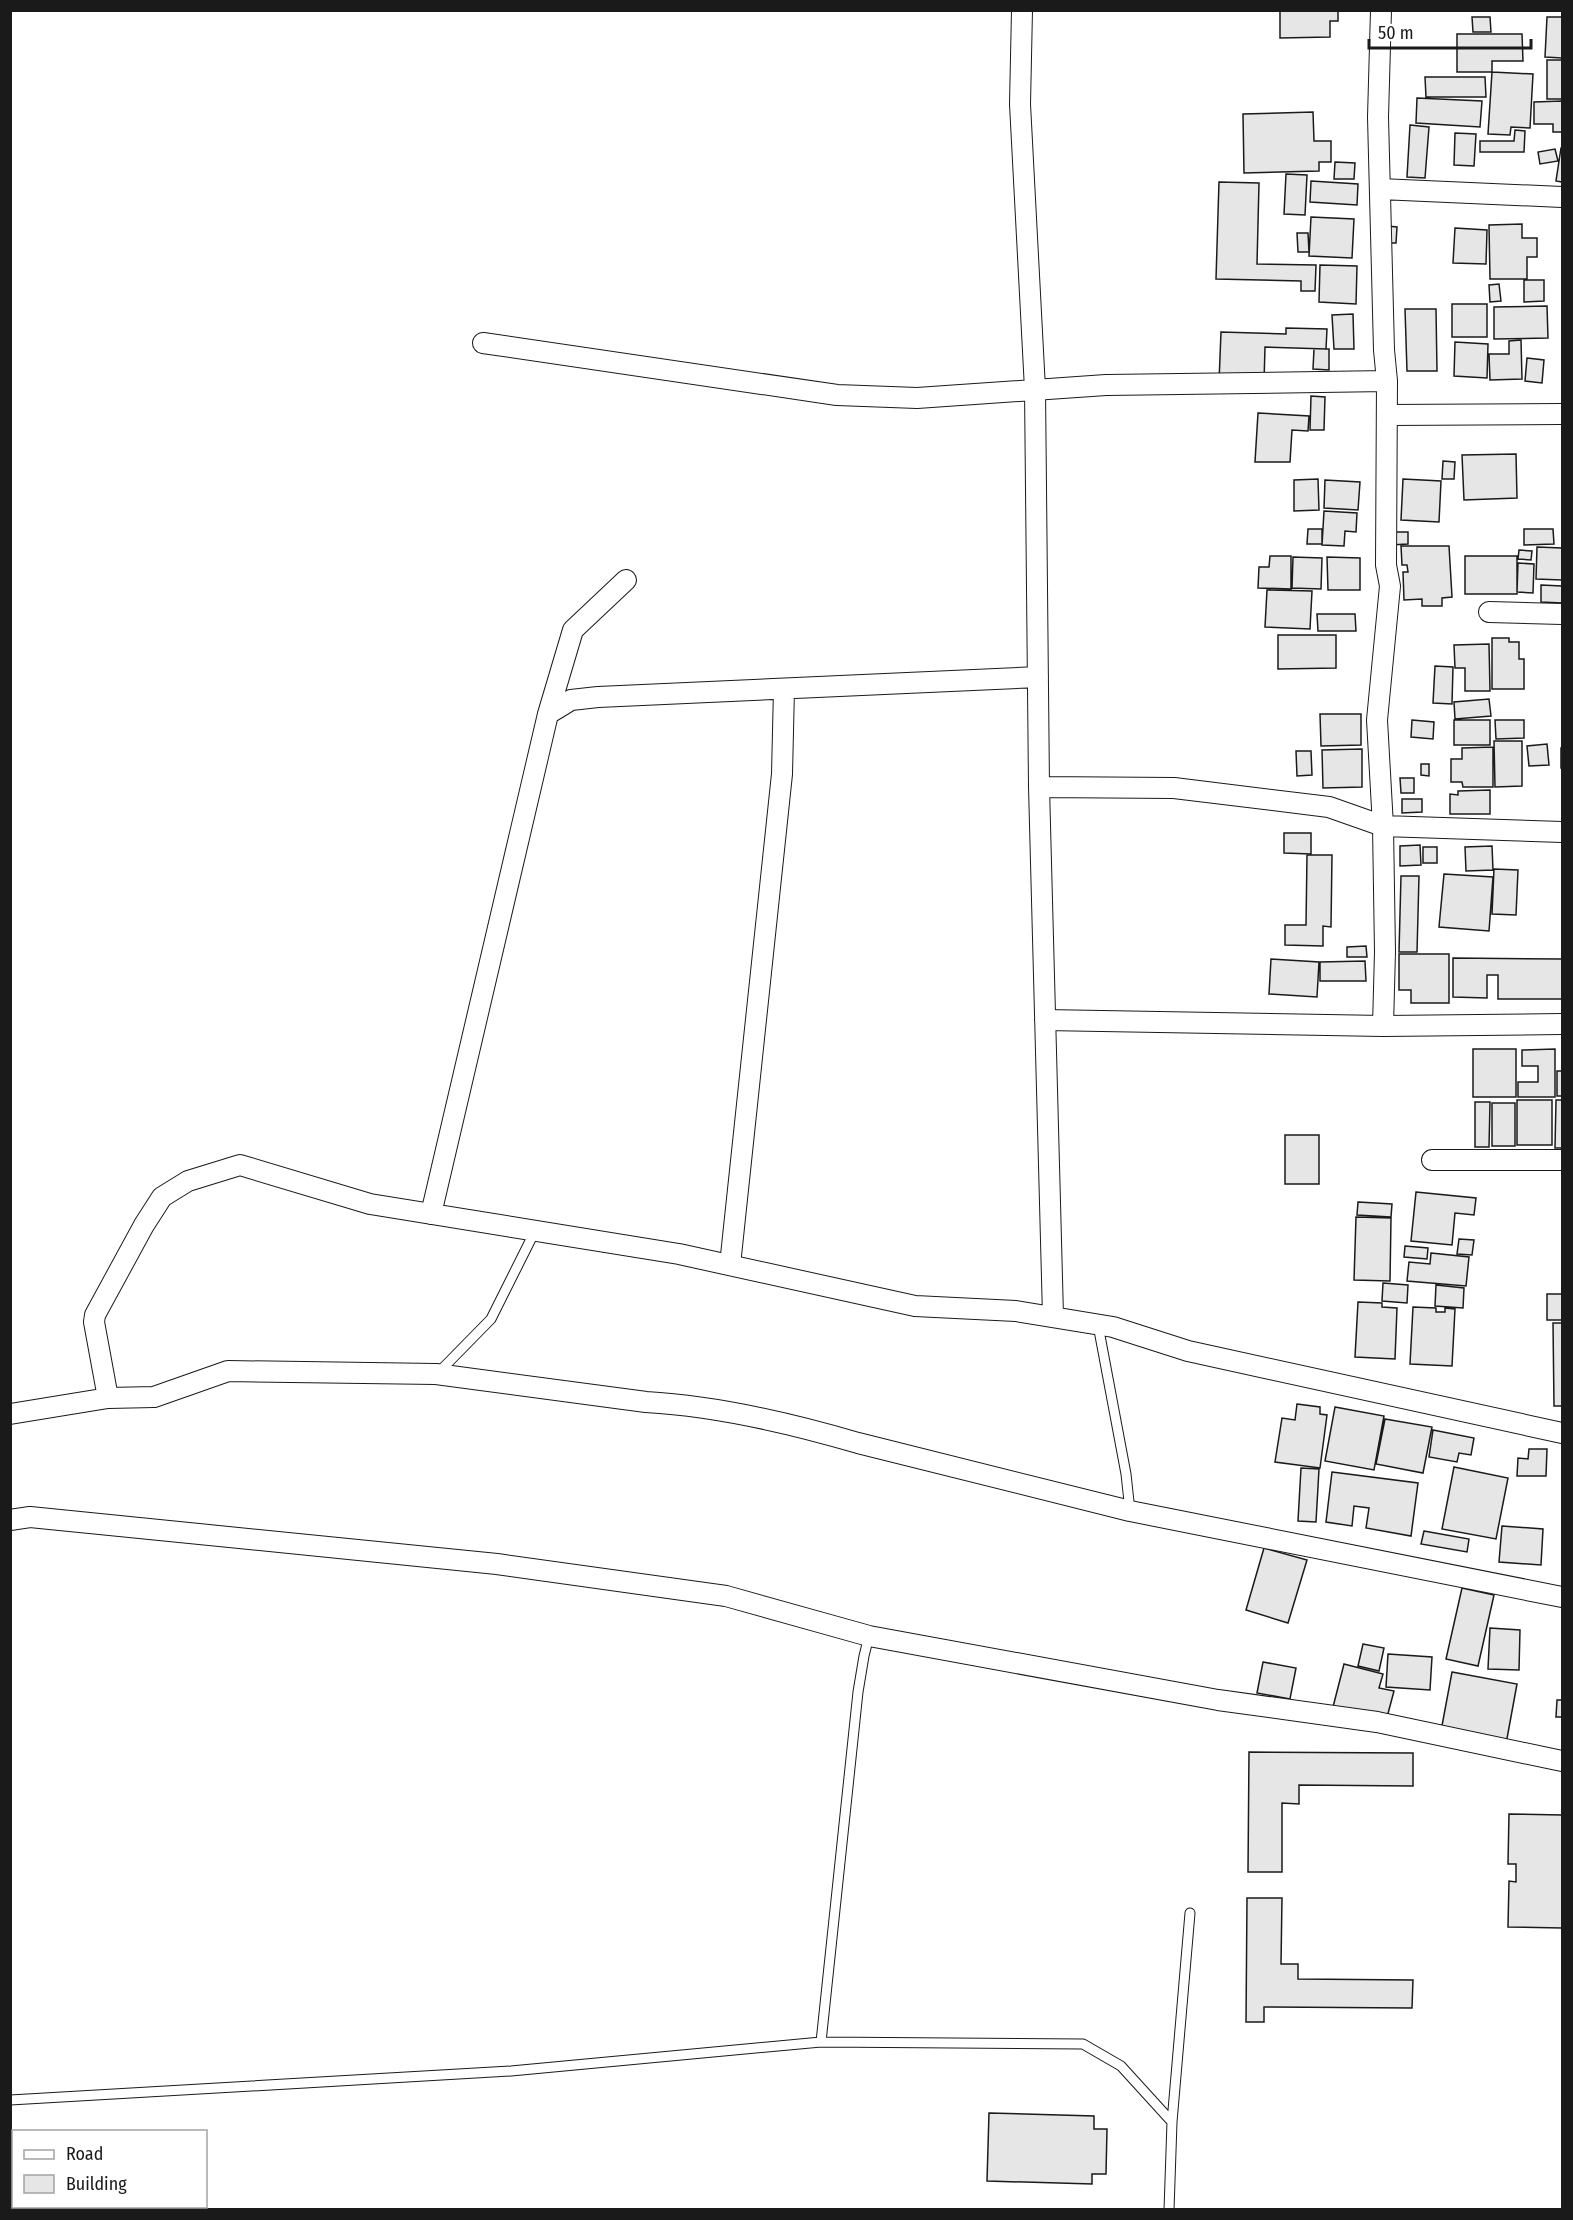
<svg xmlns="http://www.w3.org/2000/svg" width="1573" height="2220" font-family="'Fira Sans Condensed',sans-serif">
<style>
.building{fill:#e6e6e6;stroke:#1a1a1a;stroke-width:1.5}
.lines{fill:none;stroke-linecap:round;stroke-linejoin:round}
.service-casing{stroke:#1a1a1a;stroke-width:11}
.minor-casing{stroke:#1a1a1a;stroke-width:22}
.service{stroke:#fff;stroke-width:9}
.minor{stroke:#fff;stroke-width:20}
</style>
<rect width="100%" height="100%" fill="#fff"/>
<!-- building -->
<path class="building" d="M 1280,10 L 1338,10 L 1338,21 L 1330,21 L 1330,37 L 1280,38 Z
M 1472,17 L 1490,17 L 1491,32 L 1473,32 Z
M 1547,17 L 1562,17 L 1562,58 L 1545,57 Z
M 1457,34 L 1522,34 L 1523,61 L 1492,61 L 1492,72 L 1457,72 Z
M 1547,60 L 1562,60 L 1562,99 L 1547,99 Z
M 1492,72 L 1533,74 L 1530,128 L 1511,127 L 1510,135 L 1488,134 Z
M 1425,77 L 1485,77 L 1486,97 L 1426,97 Z
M 1417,98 L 1482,101 L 1480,127 L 1416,123 Z
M 1562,101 L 1562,132 L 1553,132 L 1553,124 L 1534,124 L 1534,102 Z
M 1313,112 L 1314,141 L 1331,141 L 1331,162 L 1319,162 L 1319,171 L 1244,173 L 1243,114 Z
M 1410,125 L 1429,127 L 1425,178 L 1407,177 Z
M 1515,130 L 1525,131 L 1524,152 L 1480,152 L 1480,141 L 1514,141 Z
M 1455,133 L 1476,134 L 1474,166 L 1454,165 Z
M 1561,148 L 1562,148 L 1562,182 L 1556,181 Z
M 1555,149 L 1558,161 L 1540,164 L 1538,152 Z
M 1335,162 L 1355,163 L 1354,179 L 1334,179 Z
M 1286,174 L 1307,175 L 1305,215 L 1284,214 Z
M 1311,181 L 1358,184 L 1357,205 L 1310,202 Z
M 1219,182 L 1259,183 L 1257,264 L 1316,265 L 1315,291 L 1301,291 L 1301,281 L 1216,279 Z
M 1311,217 L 1354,219 L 1352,258 L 1309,256 Z
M 1522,224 L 1522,238 L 1537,238 L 1537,257 L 1527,257 L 1527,279 L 1490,279 L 1489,225 Z
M 1387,226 L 1397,227 L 1396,243 L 1386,243 Z
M 1455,228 L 1487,230 L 1486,264 L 1453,263 Z
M 1297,233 L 1308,233 L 1309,252 L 1298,252 Z
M 1320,265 L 1357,266 L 1356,304 L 1319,302 Z
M 1524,280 L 1544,280 L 1544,301 L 1524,302 Z
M 1499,284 L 1501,301 L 1490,302 L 1489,285 Z
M 1452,304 L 1487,304 L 1487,337 L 1452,337 Z
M 1547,306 L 1548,338 L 1494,339 L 1494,307 Z
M 1405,309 L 1436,309 L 1437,371 L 1407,371 Z
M 1353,314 L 1354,349 L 1334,349 L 1332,315 Z
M 1286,328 L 1327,329 L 1326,349 L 1265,347 L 1264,383 L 1219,382 L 1221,332 L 1286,334 Z
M 1521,340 L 1522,379 L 1490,380 L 1489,354 L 1509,354 L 1509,341 Z
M 1455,342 L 1488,344 L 1487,378 L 1454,376 Z
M 1314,349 L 1329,349 L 1329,370 L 1313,369 Z
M 1527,358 L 1544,360 L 1542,383 L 1525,381 Z
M 1311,396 L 1325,397 L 1324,430 L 1310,430 Z
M 1258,413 L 1309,416 L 1308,431 L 1292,430 L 1290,462 L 1255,462 Z
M 1516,454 L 1517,498 L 1464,500 L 1462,455 Z
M 1443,461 L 1455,462 L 1454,479 L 1442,479 Z
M 1318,479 L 1319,510 L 1294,511 L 1294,480 Z
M 1403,479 L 1441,481 L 1439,522 L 1401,520 Z
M 1325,480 L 1360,482 L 1358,510 L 1324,508 Z
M 1324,511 L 1357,513 L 1356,532 L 1345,531 L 1344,546 L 1322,545 Z
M 1308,529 L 1322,529 L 1322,544 L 1307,544 Z
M 1524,529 L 1553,529 L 1554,544 L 1524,545 Z
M 1390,532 L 1408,532 L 1408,544 L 1390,545 Z
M 1401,546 L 1449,546 L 1452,597 L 1442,598 L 1442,606 L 1422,606 L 1422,599 L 1404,600 L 1403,572 L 1408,572 L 1407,565 L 1402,565 Z
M 1537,547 L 1562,548 L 1562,580 L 1536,579 Z
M 1519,550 L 1532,551 L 1531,560 L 1518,559 Z
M 1270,556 L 1291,556 L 1291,589 L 1258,588 L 1259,567 L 1269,567 Z
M 1465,556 L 1517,556 L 1517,594 L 1465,594 Z
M 1293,557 L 1322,558 L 1321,589 L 1292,588 Z
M 1327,557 L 1360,558 L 1360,590 L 1328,590 Z
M 1518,563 L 1534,564 L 1533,593 L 1517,592 Z
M 1541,585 L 1562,586 L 1562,603 L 1541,602 Z
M 1267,590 L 1312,591 L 1310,629 L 1265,627 Z
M 1317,614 L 1355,614 L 1356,631 L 1318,631 Z
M 1278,635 L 1336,635 L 1336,668 L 1278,669 Z
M 1492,638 L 1509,638 L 1509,642 L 1519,642 L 1519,659 L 1524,659 L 1524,689 L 1492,689 Z
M 1489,644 L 1490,691 L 1465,691 L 1465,668 L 1455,668 L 1454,645 Z
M 1435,666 L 1453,667 L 1452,704 L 1433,703 Z
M 1489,699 L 1491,716 L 1455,719 L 1454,702 Z
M 1320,714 L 1361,714 L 1361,745 L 1321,746 Z
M 1412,720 L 1434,722 L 1433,739 L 1411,737 Z
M 1454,720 L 1490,720 L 1490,745 L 1454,745 Z
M 1495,720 L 1524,720 L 1524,738 L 1496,739 Z
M 1494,741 L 1522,741 L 1522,786 L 1495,787 Z
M 1547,744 L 1549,765 L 1529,766 L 1527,746 Z
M 1493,747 L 1493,787 L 1463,787 L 1462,782 L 1451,782 L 1451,759 L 1462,759 L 1462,748 Z
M 1561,748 L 1562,748 L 1562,768 L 1561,768 Z
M 1362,749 L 1362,787 L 1323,788 L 1322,750 Z
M 1296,751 L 1311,751 L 1312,775 L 1297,776 Z
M 1421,764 L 1429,764 L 1429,776 L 1421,775 Z
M 1400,778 L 1414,778 L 1414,793 L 1401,793 Z
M 1490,790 L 1490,814 L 1450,814 L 1450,794 L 1458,795 L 1458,791 Z
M 1402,799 L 1422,799 L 1422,812 L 1402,813 Z
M 1284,833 L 1311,833 L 1311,854 L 1284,853 Z
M 1420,845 L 1421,865 L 1400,866 L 1400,846 Z
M 1492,846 L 1493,870 L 1466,871 L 1465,847 Z
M 1423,847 L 1437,847 L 1437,863 L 1423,863 Z
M 1307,855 L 1332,855 L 1331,927 L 1323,926 L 1323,946 L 1285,945 L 1285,925 L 1306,925 Z
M 1494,869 L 1518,870 L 1516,915 L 1492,914 Z
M 1444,874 L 1493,877 L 1489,931 L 1439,927 Z
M 1401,876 L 1419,876 L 1417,952 L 1399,952 Z
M 1366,946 L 1367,957 L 1347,957 L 1347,947 Z
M 1399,954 L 1449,954 L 1449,1003 L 1411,1003 L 1411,990 L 1399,990 Z
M 1453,958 L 1562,959 L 1562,999 L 1498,999 L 1498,975 L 1487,975 L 1487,998 L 1453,997 Z
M 1271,959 L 1319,962 L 1317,997 L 1269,994 Z
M 1365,961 L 1366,981 L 1320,981 L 1320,962 Z
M 1473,1049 L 1516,1049 L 1516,1097 L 1473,1097 Z
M 1555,1049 L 1555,1097 L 1518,1097 L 1518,1082 L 1538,1082 L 1538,1066 L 1522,1066 L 1522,1050 Z
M 1557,1071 L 1562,1071 L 1562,1096 L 1557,1096 Z
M 1517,1100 L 1552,1100 L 1552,1145 L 1517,1145 Z
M 1556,1100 L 1562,1100 L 1562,1148 L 1555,1148 Z
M 1475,1102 L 1490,1102 L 1489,1147 L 1475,1147 Z
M 1492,1103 L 1515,1103 L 1515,1146 L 1492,1146 Z
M 1285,1135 L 1319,1135 L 1319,1184 L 1285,1184 Z
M 1416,1192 L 1476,1198 L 1474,1215 L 1455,1213 L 1452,1245 L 1411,1241 Z
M 1358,1202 L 1392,1204 L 1391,1217 L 1357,1215 Z
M 1356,1217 L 1391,1218 L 1390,1281 L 1354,1280 Z
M 1459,1239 L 1474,1240 L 1472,1255 L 1457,1254 Z
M 1405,1246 L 1428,1248 L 1427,1259 L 1404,1257 Z
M 1431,1253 L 1469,1257 L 1466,1286 L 1407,1281 L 1409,1262 L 1430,1264 Z
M 1383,1283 L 1408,1285 L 1407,1303 L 1382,1301 Z
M 1436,1285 L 1464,1288 L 1463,1308 L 1435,1306 Z
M 1547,1294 L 1562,1294 L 1562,1320 L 1547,1320 Z
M 1358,1302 L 1382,1303 L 1382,1307 L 1397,1308 L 1395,1359 L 1355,1357 Z
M 1413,1307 L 1436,1308 L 1436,1312 L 1445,1312 L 1445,1308 L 1455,1309 L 1452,1366 L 1410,1364 Z
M 1553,1323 L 1562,1323 L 1562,1406 L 1554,1406 Z
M 1297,1404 L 1320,1407 L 1320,1414 L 1327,1415 L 1320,1468 L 1275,1462 L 1282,1418 L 1295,1420 Z
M 1335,1407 L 1384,1416 L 1374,1470 L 1325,1461 Z
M 1385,1419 L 1432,1427 L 1423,1473 L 1376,1464 Z
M 1433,1430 L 1474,1438 L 1471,1455 L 1459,1453 L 1457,1462 L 1429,1457 Z
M 1529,1449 L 1547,1449 L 1546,1476 L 1517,1476 L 1518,1458 L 1528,1459 Z
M 1454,1467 L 1508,1478 L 1496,1539 L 1442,1529 Z
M 1301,1468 L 1319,1469 L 1316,1522 L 1298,1521 Z
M 1332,1472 L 1418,1483 L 1411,1536 L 1366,1528 L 1369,1508 L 1354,1506 L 1352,1526 L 1326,1522 Z
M 1502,1526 L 1543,1529 L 1541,1565 L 1499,1562 Z
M 1424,1531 L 1469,1539 L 1467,1552 L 1421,1544 Z
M 1264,1548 L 1307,1560 L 1288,1623 L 1246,1610 Z
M 1462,1588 L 1494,1595 L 1478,1666 L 1446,1659 Z
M 1490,1628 L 1520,1630 L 1519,1670 L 1488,1669 Z
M 1363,1644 L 1384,1648 L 1379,1671 L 1358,1666 Z
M 1388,1654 L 1432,1657 L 1430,1690 L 1386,1687 Z
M 1263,1662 L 1296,1668 L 1290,1699 L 1257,1693 Z
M 1344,1664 L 1383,1674 L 1379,1688 L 1394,1691 L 1386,1721 L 1333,1707 Z
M 1452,1672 L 1517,1684 L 1506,1744 L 1441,1731 Z
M 1557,1700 L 1562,1700 L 1562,1717 L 1556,1717 Z
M 1249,1752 L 1413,1753 L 1413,1786 L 1299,1785 L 1299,1804 L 1282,1803 L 1282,1872 L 1248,1872 Z
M 1509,1814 L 1562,1815 L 1562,1928 L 1508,1927 L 1509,1881 L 1516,1882 L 1516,1864 L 1508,1864 Z
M 1247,1898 L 1282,1898 L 1281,1964 L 1298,1964 L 1298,1979 L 1413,1980 L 1412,2008 L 1264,2007 L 1264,2022 L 1246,2022 Z
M 989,2113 L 1094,2116 L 1094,2129 L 1107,2129 L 1106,2174 L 1092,2174 L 1092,2184 L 987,2181 Z"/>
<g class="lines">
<defs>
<path id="service" d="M 1098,1325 L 1126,1474 L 1130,1511
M 438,1373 L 491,1319 L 535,1231
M 821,2042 L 858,1692 L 864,1656 L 869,1636
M 10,2100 L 511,2071 L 821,2042 L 1083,2044 L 1121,2066 L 1172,2122
M 1169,2210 L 1172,2122 L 1190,1913"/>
<path id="minor" d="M 1022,10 L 1020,104 L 1035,389 L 1039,787 L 1053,1316
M 1381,10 L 1378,117 L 1384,350 L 1387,381 L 1386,565 L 1390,586 L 1377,720 L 1383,826 L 1385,952 L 1383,1026
M 1380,189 L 1562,197
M 483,343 L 837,395 L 917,398 L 1106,385 L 1387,381
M 1387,415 L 1562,414
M 1489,612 L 1562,614
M 548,714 L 573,630 L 626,580
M 1039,787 L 1174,788 L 1329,807 L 1383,826 L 1562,832
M 1045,1020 L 1383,1026 L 1562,1024
M 1432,1160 L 1562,1160
M 431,1214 L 548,714 L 571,700 L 598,697 L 1038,677
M 730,1265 L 782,774 L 784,689
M 108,1398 L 94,1322 L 95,1315 L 144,1225 L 162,1197 L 188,1181 L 240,1165 L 370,1204 L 679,1254 L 915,1306 L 1016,1311 L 1113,1327 L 1188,1351 L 1562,1433
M 10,1414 L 108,1398 L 154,1397 L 228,1371 L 436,1374 L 646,1402 C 717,1406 790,1423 858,1443 L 1130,1511 L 1562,1597
M 10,1520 L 30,1517 L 497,1564 L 726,1596 L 869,1636 L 1218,1700 L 1377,1722 L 1562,1761"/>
</defs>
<!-- service casing -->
<use href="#service" class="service-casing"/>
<!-- minor casing -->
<use href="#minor" class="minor-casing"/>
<!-- service -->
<use href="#service" class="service"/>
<!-- minor -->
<use href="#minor" class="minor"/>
</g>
<!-- border -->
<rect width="1573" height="2220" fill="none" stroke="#1a1a1a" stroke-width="24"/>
<!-- legend -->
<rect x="12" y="2130" width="195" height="78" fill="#ffffff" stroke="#a3a3a3" stroke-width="1.5"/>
<rect x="24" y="2150" width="30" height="9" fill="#ffffff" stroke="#a3a3a3" stroke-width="1.5"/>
<text x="66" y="2160" font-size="18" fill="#1a1a1a">Road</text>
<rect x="24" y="2175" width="30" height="18" fill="#e6e6e6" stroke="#a3a3a3" stroke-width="1.5"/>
<text x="66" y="2190" font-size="18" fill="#1a1a1a">Building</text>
<!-- scale -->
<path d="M1369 39v9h162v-9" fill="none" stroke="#1a1a1a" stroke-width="3"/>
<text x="1378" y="39" font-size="18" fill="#1a1a1a" stroke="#ffffff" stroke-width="4.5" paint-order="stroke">50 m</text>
</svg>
